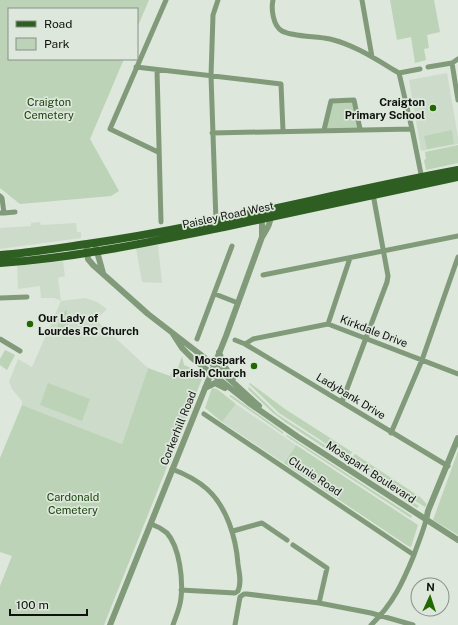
<svg xmlns="http://www.w3.org/2000/svg" width="458" height="625" font-family="'Public Sans',sans-serif">
<style>
.built{fill:#cddcca}
.green{fill:#bcd3b7}
.lines{fill:none;stroke-linecap:round;stroke-linejoin:round}
.minor{stroke:#819b7a;stroke-width:5}
.tertiary{stroke:#819b7a;stroke-width:6}
.primary{stroke:#2e5e21;stroke-width:8}
.poi-dot{fill:#216801;stroke:#dde7db;stroke-width:1.5}
.labels{text-anchor:middle;dominant-baseline:central;stroke-width:3.5;stroke-linejoin:round;paint-order:stroke}
.park-label{font-size:11px;fill:#1b440e;stroke:#dde7db}
.poi-label{font-size:11px;font-weight:bold;fill:#0e110d;stroke:#dde7db;text-anchor:end}
.street-label{font-size:11px;fill:#0e110d;stroke:#dde7db}
</style>
<rect width="100%" height="100%" fill="#dde7db"/>
<!-- built -->
<path class="built" d="M 447,73 L 458,137 L 458,144 L 421,151 L 409,80 Z
M 40,222 L 41,225 L 76,223 L 77,232 L 81,232 L 81,238 L 0,249 L 0,228 L 31,226 L 31,223 Z
M 158,245 L 162,283 L 142,282 L 136,248 Z
M 63,261 L 65,276 L 58,278 L 61,301 L 85,298 L 97,302 L 107,309 L 96,320 L 148,368 L 122,444 L 22,405 L 22,401 L 12,389 L 9,382 L 18,359 L 32,367 L 61,301 L 54,298 L 41,298 L 40,286 L 18,289 L 17,266 Z
M 236,404 L 296,445 L 284,463 L 222,422 Z"/>
<!-- green -->
<path class="green" d="M 0,0 L 149,0 L 137,28 L 137,9 L 9,9 L 9,59 L 124,59 L 90,139 L 119,191 L 111,196 L 20,204 L 0,188 Z
M 390,0 L 434,0 L 440,32 L 427,35 L 429,48 L 424,49 L 426,60 L 415,63 L 411,37 L 397,40 Z
M 354,100 L 360,129 L 324,130 L 331,101 Z
M 452,130 L 454,144 L 427,149 L 424,136 Z
M 458,145 L 458,163 L 426,170 L 424,160 L 426,159 L 425,152 Z
M 67,309 L 68,329 L 56,329 L 64,312 Z
M 5,350 L 15,355 L 7,370 L 0,365 L 0,359 Z
M 182,356 L 184,365 L 204,374 L 104,625 L 0,625 L 0,586 L 12,556 L 0,552 L 0,458 L 22,405 L 122,444 L 148,368 L 170,376 L 174,367 L 178,368 Z
M 48,383 L 90,399 L 82,421 L 40,405 Z
M 250,383 L 285,409 L 352,452 L 348,458 L 279,413 L 249,384 Z
M 249,387 L 277,414 L 419,506 L 417,508 L 285,422 L 272,412 L 248,389 Z
M 212,388 L 217,389 L 236,404 L 222,422 L 205,408 Z
M 231,395 L 283,432 L 283,434 L 229,396 Z
M 287,435 L 412,516 L 411,518 L 286,436 Z
M 296,445 L 418,525 L 411,547 L 408,546 L 284,463 Z
M 458,451 L 458,535 L 433,520 Z
M 355,454 L 420,497 L 427,504 L 425,507 L 350,460 Z"/>
<g class="lines">
<!-- minor -->
<path class="minor" d="M 273,0 C 271,9 273,26 282,31 C 293,37 317,36 330,39 C 355,45 377,60 399,73
M 362,0 L 372,57
M 452,63 L 458,100
M 136,67 L 281,84 L 283,131
M 428,67 L 452,63 L 458,59
M 157,70 L 161,222
M 399,73 L 412,129 L 422,179
M 399,73 L 420,69
M 324,130 L 331,101 L 354,100 L 360,129
M 212,133 L 412,129
M 158,152 L 110,129 L 166,0
M 0,196 L 2,198 L 4,213 L 0,213
M 4,213 L 15,212
M 216,222 L 211,76 L 213,15 L 218,0
M 263,275 L 458,236
M 215,294 L 238,303
M 0,298 L 27,297
M 328,324 L 350,258
M 0,339 L 20,351
M 197,339 L 232,246
M 235,340 L 245,344 L 253,339 L 328,324 L 458,374
M 245,344 L 448,466
M 342,402 L 387,282 L 388,276 L 373,194
M 204,414 L 414,555
M 391,433 L 422,360 L 458,257
M 172,469 C 185,474 197,480 207,489 C 227,507 236,538 238,564 C 239,573 242,582 238,591 L 235,593 L 181,590
M 151,524 C 157,526 162,529 167,533 C 180,548 183,580 181,598 C 180,608 176,616 173,625
M 233,531 L 262,523 L 287,540
M 293,545 L 327,568 L 319,603
M 235,625 L 240,597 L 244,594 L 247,594 L 319,603 L 371,613 L 413,625
M 371,625 C 393,604 403,582 414,555 C 418,543 423,532 426,520"/>
<!-- tertiary -->
<path class="tertiary" d="M 261,215 L 262,225 L 262,236
M 86,244 L 88,259 L 93,265 L 148,314 L 214,365 L 259,406
M 96,248 L 103,273
M 173,334 L 182,348 L 192,358 L 249,403 L 298,437 L 458,540
M 219,352 L 224,366 L 233,378
M 205,388 L 215,383 L 225,388
M 426,520 L 428,511 L 458,438
M 110,625 L 226,336 L 262,237 C 267,229 272,222 270,213"/>
<!-- primary -->
<path class="primary" d="M 0,255 C 29,253 58,248 87,244 C 212,226 334,193 458,170
M 0,263 C 75,258 150,242 224,227 C 302,210 380,193 458,177"/>
</g>
<!-- markers -->
<g class="poi-dot">
<circle cx="433" cy="108" r="4"/>
<circle cx="30" cy="324" r="4"/>
<circle cx="254" cy="366" r="4"/>
</g>
<g class="labels">
<!-- park labels -->
<g class="park-label">
<text x="49" y="102">Craigton<tspan x="49" dy="13">Cemetery</tspan></text>
<text x="73" y="497">Cardonald<tspan x="73" dy="13">Cemetery</tspan></text>
</g>
<!-- poi labels -->
<g class="poi-label">
<text x="425" y="102">Craigton<tspan x="425" dy="13">Primary School</tspan></text>
<text x="38" y="318" text-anchor="start">Our Lady of<tspan x="38" dy="13">Lourdes RC Church</tspan></text>
<text x="246" y="360">Mosspark<tspan x="246" dy="13">Parish Church</tspan></text>
</g>
<!-- street labels -->
<g class="street-label">
<text transform="translate(228 215) rotate(-12)">Paisley Road West</text>
<text transform="translate(374 331) rotate(21)">Kirkdale Drive</text>
<text transform="translate(351 396) rotate(31)">Ladybank Drive</text>
<text transform="translate(178 428) rotate(-68)">Corkerhill Road</text>
<text transform="translate(371 472) rotate(33)">Mosspark Boulevard</text>
<text transform="translate(315 476) rotate(34)">Clunie Road</text>
</g>
</g>
<!-- legend -->
<rect x="8" y="8" width="130" height="52" fill="#dde7db" stroke="#8a9189"/>
<rect x="16" y="21" width="20" height="6" fill="#2e5e21" stroke="#8a9189"/>
<text x="44" y="28" font-size="12" fill="#0e110d">Road</text>
<rect x="16" y="38" width="20" height="12" fill="#bcd3b7" stroke="#8a9189"/>
<text x="44" y="48" font-size="12" fill="#0e110d">Park</text>
<!-- north arrow -->
<g transform="translate(430 597) rotate(3)"><circle r="19" fill="#dde7db" stroke="#8a9189"/>
<path d="M0-3L7 15L0 10L-7 15Z" fill="#216801"/>
<text y="-6" font-size="11" font-weight="bold" text-anchor="middle" fill="#0e110d">N</text>
</g>
<!-- scale -->
<path d="M10 609v6h77v-6" fill="none" stroke="#0e110d" stroke-width="2"/>
<text x="16" y="609" font-size="12" fill="#0e110d" stroke="#dde7db" stroke-width="3" paint-order="stroke">100 m</text>
</svg>
